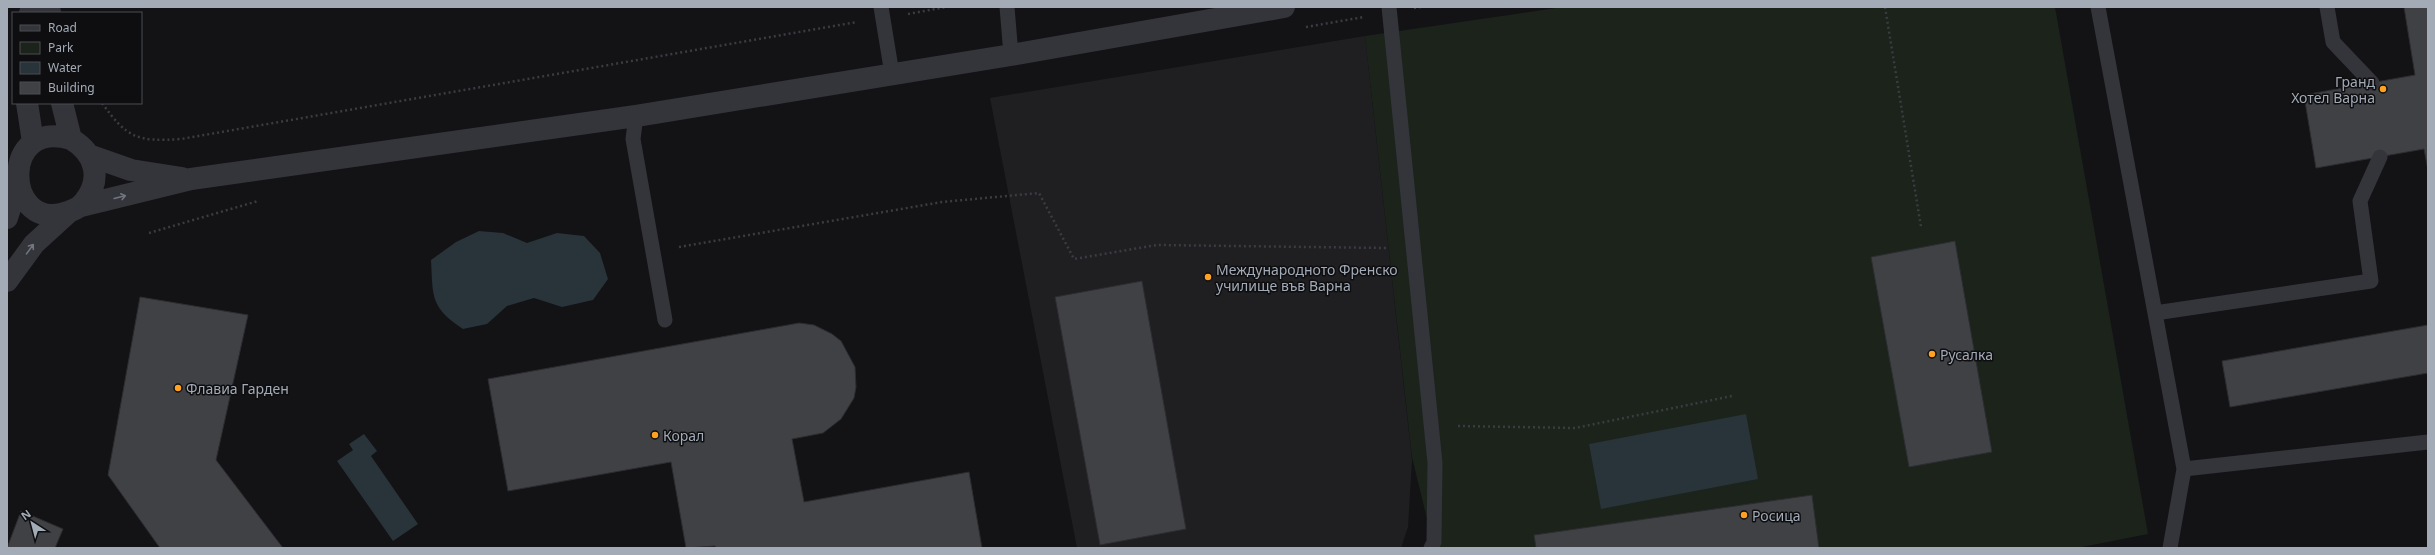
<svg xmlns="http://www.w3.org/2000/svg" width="2435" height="555" font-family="'Noto Sans',sans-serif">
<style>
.built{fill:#1f1f22}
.green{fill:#1b231b}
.water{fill:#28333a}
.building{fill:#3f4145;stroke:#2d2d31}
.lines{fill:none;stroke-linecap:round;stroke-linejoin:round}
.path{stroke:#3a3c41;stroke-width:2.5;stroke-dasharray:2 3;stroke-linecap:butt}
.lane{stroke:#34353a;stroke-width:15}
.street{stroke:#34353a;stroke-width:22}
.oneway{stroke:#71767f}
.poi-dot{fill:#ffa221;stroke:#0e0e10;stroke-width:1.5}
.labels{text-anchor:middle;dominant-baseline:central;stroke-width:3;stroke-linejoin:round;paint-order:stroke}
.poi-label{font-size:14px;fill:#a3abb7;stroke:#0e0e10;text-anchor:start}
</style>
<rect width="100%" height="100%" fill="#131315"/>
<!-- built -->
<path class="built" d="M 1365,36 L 1412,460 L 1408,527 L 1401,548 L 1077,548 L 990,98 Z"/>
<!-- green -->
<path class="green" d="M 1563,7 L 2055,7 L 2148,534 L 2077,548 L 1434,548 L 1412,457 L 1365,36 Z"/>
<!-- water -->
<path class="water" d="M 479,231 L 503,233 L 527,243 L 557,233 L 584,236 L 600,253 L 608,279 L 593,300 L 562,307 L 534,298 L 507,306 L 487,324 L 463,329 C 430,307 433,297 431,260 L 456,242 Z
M 1746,414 L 1758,479 L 1601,509 L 1589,444 Z
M 364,434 L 377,451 L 371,456 L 418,524 L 393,541 L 337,461 L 353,450 L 349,444 Z"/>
<!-- building -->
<path class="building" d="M 2404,7 L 2428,7 L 2428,170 L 2424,149 L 2316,168 L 2304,95 L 2415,75 Z
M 1955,241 L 1992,452 L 1909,467 L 1871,257 Z
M 1142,281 L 1186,529 L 1100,545 L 1055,297 Z
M 140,297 L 248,315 L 216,460 L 283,548 L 160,548 L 108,475 Z
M 799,323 L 814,325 L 832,334 L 841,341 L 855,367 L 856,387 L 854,398 L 841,419 L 823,433 L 792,439 L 804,502 L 969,472 L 982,548 L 716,548 L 715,546 L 686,548 L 671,462 L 508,491 L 488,379 Z
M 2428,325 L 2428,373 L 2230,407 L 2222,361 Z
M 1812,495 L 1819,548 L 1536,548 L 1534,535 Z
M 21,511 L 63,529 L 55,548 L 7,548 Z"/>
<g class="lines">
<!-- path -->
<path class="path" d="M 1885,7 L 1921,227
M 1414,8 L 1422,7
M 908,14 L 946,7
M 1306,27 L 1364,17
M 102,103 C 127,138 137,142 181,139 L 857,22
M 149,233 L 258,201
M 679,247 L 942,202 L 1039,193 L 1074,259 L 1157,245 L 1387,248
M 1458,426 L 1575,428 L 1732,396"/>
<!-- lane -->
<path class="lane" d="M 881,7 L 892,74
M 1007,7 L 1011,55
M 1389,7 L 1435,463 L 1434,542 L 1431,548
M 2098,7 L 2184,469 L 2428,442
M 2327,7 L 2333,42 L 2372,83
M 636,116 L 633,139 L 665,320
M 2155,313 L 2371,281 L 2360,201 L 2380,157
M 2170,548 L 2184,469"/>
<!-- street -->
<path class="street" d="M 49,7 L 50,13
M 30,13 L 33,7
M 27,103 L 33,142
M 62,103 L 71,139 C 95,153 103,179 84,202 C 79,209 69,212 61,214 C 5,227 0,118 71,139
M 91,156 L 131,170 L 182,178
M 81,206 L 191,179 L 636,116 L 1011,55 L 1284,7
M 7,218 L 17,186
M 7,281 L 34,244 L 69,212"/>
</g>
<!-- one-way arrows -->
<defs><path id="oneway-shaft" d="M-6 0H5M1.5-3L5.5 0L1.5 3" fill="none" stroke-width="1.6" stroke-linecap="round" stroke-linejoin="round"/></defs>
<g class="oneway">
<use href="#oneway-shaft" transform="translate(120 197) rotate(-14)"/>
<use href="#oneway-shaft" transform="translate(30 249) rotate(-54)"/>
</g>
<!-- markers -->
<g class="poi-dot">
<circle cx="2383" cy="89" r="4"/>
<circle cx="1208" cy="277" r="4"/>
<circle cx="1932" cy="354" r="4"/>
<circle cx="178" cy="388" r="4"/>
<circle cx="655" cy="435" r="4"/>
<circle cx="1744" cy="515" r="4"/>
</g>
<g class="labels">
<!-- poi labels -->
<g class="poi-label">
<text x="2375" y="81" text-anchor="end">Гранд<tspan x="2375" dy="16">Хотел Варна</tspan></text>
<text x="1216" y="269">Международното Френско<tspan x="1216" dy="16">училище във Варна</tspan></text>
<text x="1940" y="354">Русалка</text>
<text x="186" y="388">Флавиа Гарден</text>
<text x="663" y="435">Корал</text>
<text x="1752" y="515">Росица</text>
</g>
</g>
<!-- border -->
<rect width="2435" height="555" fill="none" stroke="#a3abb7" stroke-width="16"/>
<!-- legend -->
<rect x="12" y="12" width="130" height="92" fill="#0e0e10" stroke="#4a4d53"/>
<rect x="20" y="25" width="20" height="6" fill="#34353a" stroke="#4a4d53"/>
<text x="48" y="32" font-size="12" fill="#a3abb7">Road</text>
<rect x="20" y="42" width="20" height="12" fill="#1b231b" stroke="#4a4d53"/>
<text x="48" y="52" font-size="12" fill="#a3abb7">Park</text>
<rect x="20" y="62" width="20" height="12" fill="#28333a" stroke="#4a4d53"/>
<text x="48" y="72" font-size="12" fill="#a3abb7">Water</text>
<rect x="20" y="82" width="20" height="12" fill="#3f4145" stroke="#4a4d53"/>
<text x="48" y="92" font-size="12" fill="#a3abb7">Building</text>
<!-- north arrow -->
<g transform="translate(32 523) rotate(324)" stroke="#0e0e10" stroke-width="3" paint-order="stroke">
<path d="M0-3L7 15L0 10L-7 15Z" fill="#a3abb7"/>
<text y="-6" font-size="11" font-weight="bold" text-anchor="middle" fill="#a3abb7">N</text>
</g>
</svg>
